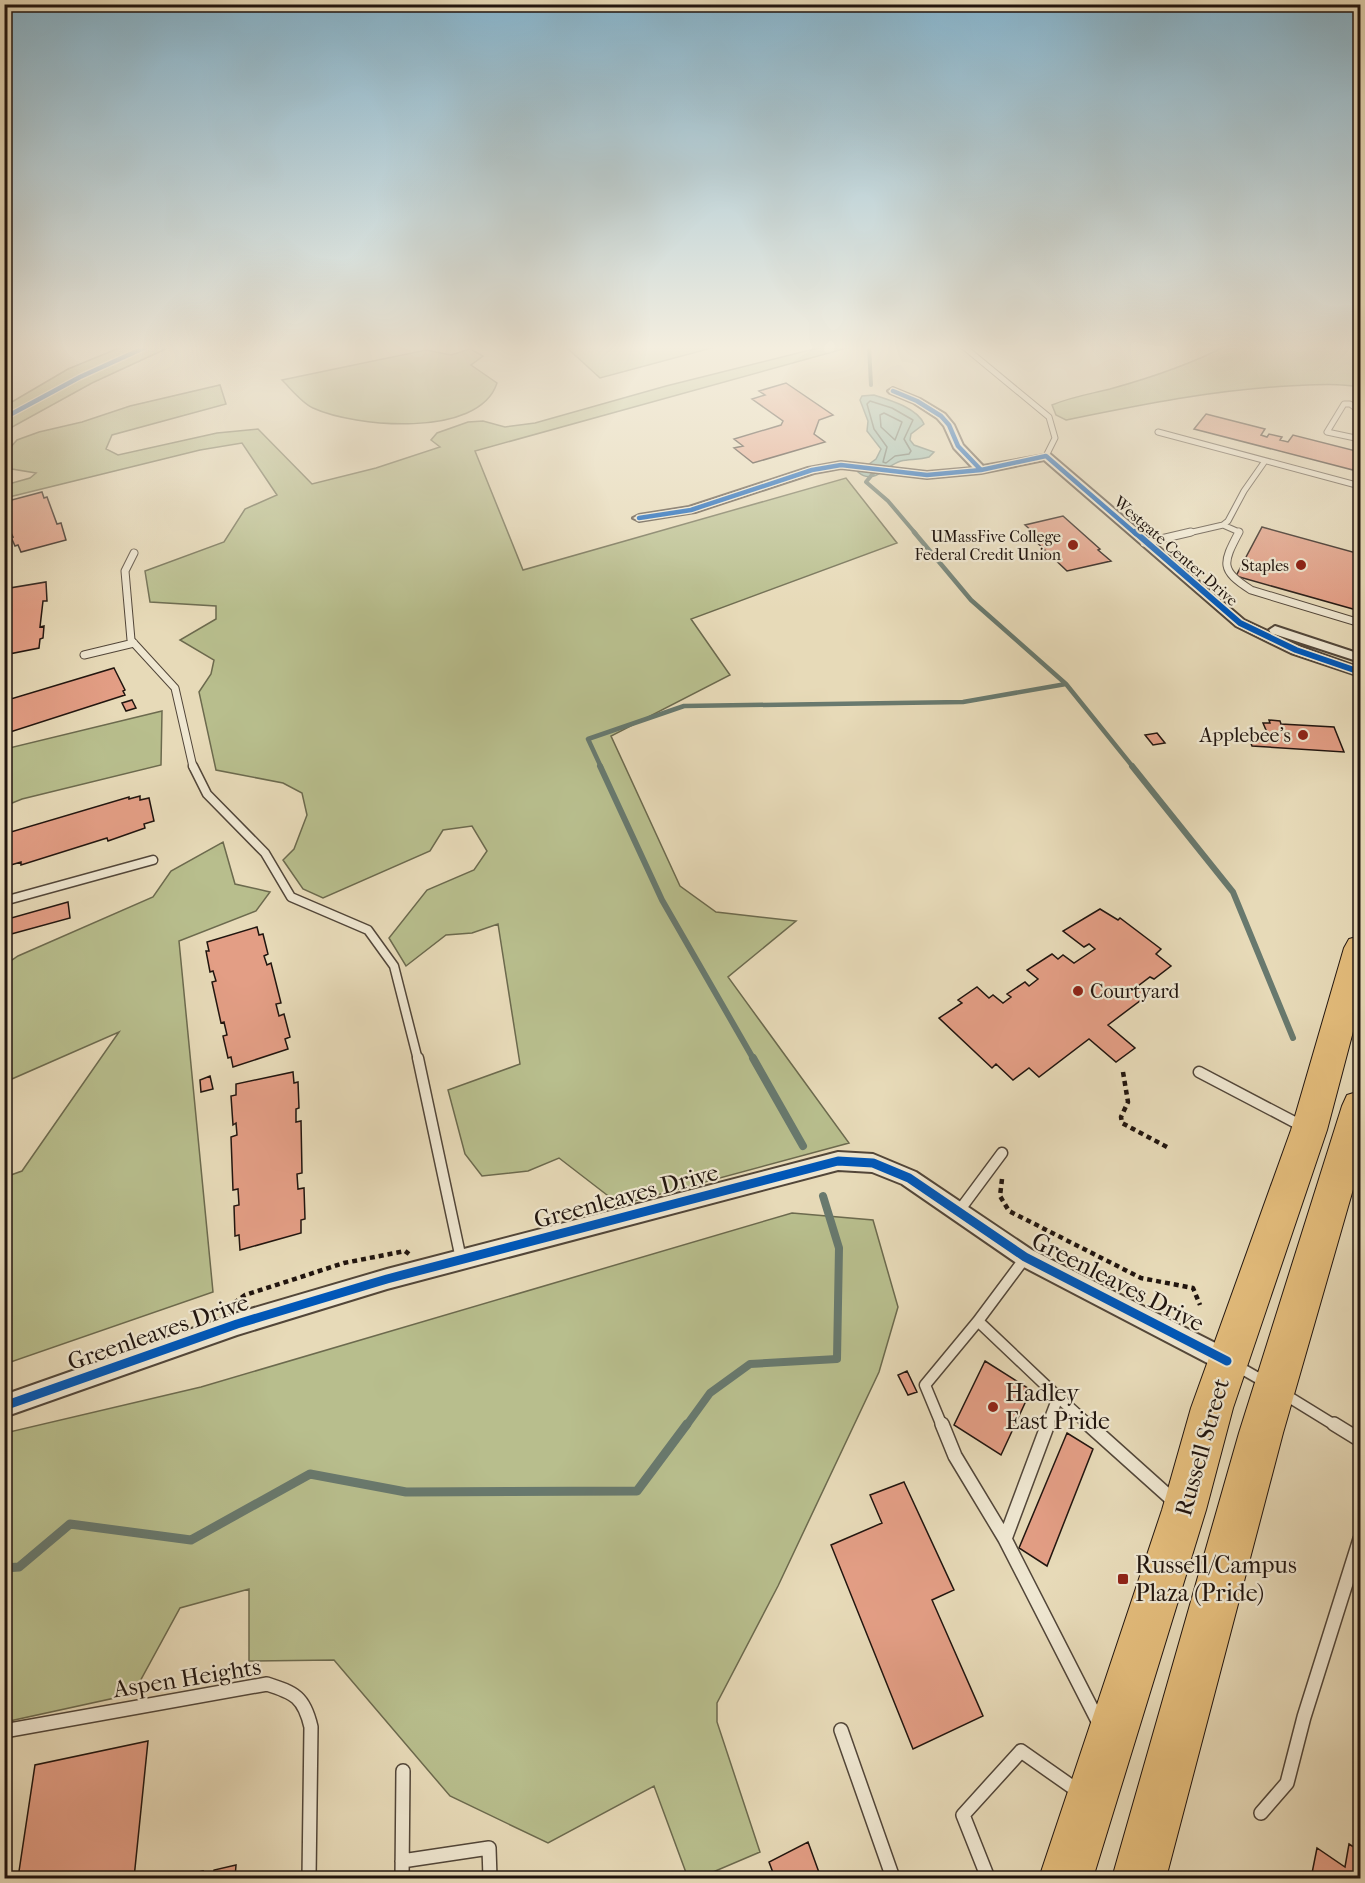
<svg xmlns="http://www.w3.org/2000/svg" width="1365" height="1883" font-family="'IM FELL French Canon',serif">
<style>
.green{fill:#b8be8d;stroke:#6c6a4e;stroke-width:1.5}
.water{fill:#97bbae;stroke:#68796e;stroke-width:1.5}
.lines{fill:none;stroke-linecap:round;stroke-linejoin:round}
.shore{stroke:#5c685e;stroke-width:1.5}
.stream-far4{stroke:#68796e;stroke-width:4}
.stream-far3{stroke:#68796e;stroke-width:4.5}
.stream-far2{stroke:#68796e;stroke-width:6}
.stream-far1{stroke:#68796e;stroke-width:8}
.stream{stroke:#68796e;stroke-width:9}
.building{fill:#e39e85;stroke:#21150f;stroke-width:1.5}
.lane-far4-casing{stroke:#524639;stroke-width:7}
.lane-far3-casing{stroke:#524639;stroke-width:9}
.lane-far2-casing{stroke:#524639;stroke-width:11}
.lane-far1-casing{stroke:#524639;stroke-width:13}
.lane-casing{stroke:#524639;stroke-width:16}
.street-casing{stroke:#524639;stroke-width:4}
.highway-casing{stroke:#21150f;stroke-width:2}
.path{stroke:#21150f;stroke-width:4.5;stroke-dasharray:5 4;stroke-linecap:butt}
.lane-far4{stroke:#efe7d1;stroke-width:5}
.lane-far3{stroke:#efe7d1;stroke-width:7}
.lane-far2{stroke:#efe7d1;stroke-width:8}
.lane-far1{stroke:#efe7d1;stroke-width:10}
.lane{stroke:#efe7d1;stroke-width:13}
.street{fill:#efe7d1;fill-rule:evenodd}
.highway{fill:#e4bd7c;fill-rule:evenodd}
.quiet{stroke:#3c9ade;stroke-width:4.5;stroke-dasharray:9 4.5;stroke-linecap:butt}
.cycleway-far2-casing{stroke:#efe7d1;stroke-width:7}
.cycleway-far1-casing{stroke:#efe7d1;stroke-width:9}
.cycleway-casing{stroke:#efe7d1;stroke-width:13}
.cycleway-far2{stroke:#0057b8;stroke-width:4.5}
.cycleway-far1{stroke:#0057b8;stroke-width:6}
.cycleway{stroke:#0057b8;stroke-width:9}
.poi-dot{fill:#8f2418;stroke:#efe7d1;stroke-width:2}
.labels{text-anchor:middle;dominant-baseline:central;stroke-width:4.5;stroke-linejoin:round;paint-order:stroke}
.far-poi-label{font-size:16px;fill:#21150f;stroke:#efe7d1;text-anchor:end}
.far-street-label{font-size:16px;fill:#21150f;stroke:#efe7d1}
.poi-label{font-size:20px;fill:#21150f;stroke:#efe7d1;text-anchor:end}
.near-street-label{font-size:24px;fill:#21150f;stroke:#efe7d1}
.near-poi-label{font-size:24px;fill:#21150f;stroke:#efe7d1;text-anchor:start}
</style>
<rect width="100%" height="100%" fill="#e7dab8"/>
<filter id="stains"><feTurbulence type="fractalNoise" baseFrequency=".00333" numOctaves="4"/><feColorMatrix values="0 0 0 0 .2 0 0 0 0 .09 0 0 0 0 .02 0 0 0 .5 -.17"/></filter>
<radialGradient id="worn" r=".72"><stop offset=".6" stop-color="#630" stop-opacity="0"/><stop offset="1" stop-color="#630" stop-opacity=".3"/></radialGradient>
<!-- green -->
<path class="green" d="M 124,346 L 172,346 L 92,383 L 5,431 L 5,406 L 68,369 Z
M 565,346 L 719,346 L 600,378 Z
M 854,346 L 475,451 L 523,570 L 846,478 L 897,543 L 691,619 L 730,675 L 611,736 L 680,886 L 716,912 L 796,921 L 728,977 L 849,1143 L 620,1205 L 559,1158 L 528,1171 L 482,1176 L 465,1154 L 448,1090 L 520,1064 L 498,924 L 472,933 L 446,935 L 406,966 L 389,938 L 427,890 L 474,870 L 487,851 L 472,826 L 443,830 L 430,851 L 323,898 L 303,889 L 283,860 L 294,849 L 307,815 L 302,793 L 283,783 L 216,770 L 199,692 L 211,674 L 214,660 L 180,640 L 216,619 L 216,606 L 150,602 L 145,571 L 224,542 L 245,509 L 277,495 L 242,443 L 200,450 L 5,498 L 5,485 L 30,478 L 36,473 L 12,469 L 10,448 L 17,440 L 39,432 L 82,422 L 130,406 L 220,385 L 226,404 L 112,435 L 106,449 L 118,455 L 217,433 L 258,429 L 312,484 L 376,468 L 440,447 L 431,440 L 437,433 L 468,422 L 483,421 L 505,427 L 535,423 L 666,386 L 822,347 Z
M 1226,346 L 1360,346 L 1360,387 C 1336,383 1312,385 1288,386 C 1213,390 1140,405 1066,420 L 1056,415 L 1052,405 C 1071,397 1090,394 1110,389 C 1150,378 1189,365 1226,346 Z
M 470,349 L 483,356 L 471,365 L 497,383 C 479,439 354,427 313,408 C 302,403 291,389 282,380 L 426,350 L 451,355 Z
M 162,711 L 161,765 L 22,799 L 5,806 L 5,749 Z
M 223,842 L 235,884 L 270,892 L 256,911 L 179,941 L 213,1292 L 5,1364 L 5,1177 L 22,1171 L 119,1032 L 5,1082 L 5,965 L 18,956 L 153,897 L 171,871 Z
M 792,1213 L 873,1220 L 898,1307 L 879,1372 L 778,1586 L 717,1703 L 717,1722 L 760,1852 L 699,1878 L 688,1878 L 654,1786 L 548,1843 L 450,1796 L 334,1660 L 249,1661 L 249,1589 L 180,1608 L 133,1694 L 5,1722 L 5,1433 L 201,1387 Z"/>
<!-- water -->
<path class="water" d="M 874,395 C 890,400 917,408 924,424 L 911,434 L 910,440 L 914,445 L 934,452 L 929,457 C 919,460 910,459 901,461 C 886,465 874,486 858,472 L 876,459 L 881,449 L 867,431 L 868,421 L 860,400 L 862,396 Z"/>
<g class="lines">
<!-- shore -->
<path class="shore" d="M 870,401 L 892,408 L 913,420 L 904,439 L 911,451 L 909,454 L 895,456 L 886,463 L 883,462 L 887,447 L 874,429 L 867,404 Z
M 884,413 L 902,422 L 895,440 L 881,427 L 880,415 Z"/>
<!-- stream-far4 -->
<path class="stream-far4" d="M 869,346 L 871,385
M 875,471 L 866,482 L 888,501 L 916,534"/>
<!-- stream-far3 -->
<path class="stream-far3" d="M 914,532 L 971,600 L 1066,684 L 1133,767
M 601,767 L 588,739 L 684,706 L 963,702 L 1066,684"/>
<!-- stream-far2 -->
<path class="stream-far2" d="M 600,766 L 662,900 L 754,1060
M 1132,766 L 1233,892 L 1293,1038"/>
<!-- stream-far1 -->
<path class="stream-far1" d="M 753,1058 L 803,1146
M 686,1426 L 710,1393 L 750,1364 L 837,1359 L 839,1248 L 823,1196"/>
<!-- stream -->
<path class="stream" d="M 4,1568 L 19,1567 L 70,1524 L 191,1540 L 310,1474 L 406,1492 L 637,1491 L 687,1424"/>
</g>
<!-- building -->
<path class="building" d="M 786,383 L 833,415 L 819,420 L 814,434 L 825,442 L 753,463 L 734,448 L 743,446 L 734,439 L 781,425 L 783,421 L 752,399 L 765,395 L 759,391 Z
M 1206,414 L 1265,429 L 1261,435 L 1267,437 L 1269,434 L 1282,437 L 1280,440 L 1288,442 L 1293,435 L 1360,452 L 1360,469 L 1354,467 L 1353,470 L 1194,429 Z
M 42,492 L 44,498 L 47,497 L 57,524 L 61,523 L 66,540 L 21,552 L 18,545 L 15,546 L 11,537 L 13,537 L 4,518 L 4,502 Z
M 1063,516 L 1100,549 L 1098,550 L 1111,561 L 1067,571 L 1028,534 L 1034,533 L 1025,525 Z
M 1262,527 L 1360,554 L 1360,611 L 1236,576 Z
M 46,582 L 47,601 L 43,601 L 40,627 L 44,626 L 43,638 L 40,639 L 39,648 L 4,655 L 4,589 Z
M 114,668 L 125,690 L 123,691 L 125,695 L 4,734 L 4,701 Z
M 132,700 L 136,708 L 126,711 L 122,703 Z
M 1269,720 L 1280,721 L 1281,724 L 1334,727 L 1344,752 L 1252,746 L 1247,733 L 1269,737 L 1263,723 L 1270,723 Z
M 1157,733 L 1165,743 L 1153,745 L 1145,735 Z
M 140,796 L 140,800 L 149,798 L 154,821 L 144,824 L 145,828 L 108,841 L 107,838 L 21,865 L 21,862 L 4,867 L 4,834 L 129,797 L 129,799 Z
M 68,902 L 70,918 L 4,936 L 4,920 Z
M 1100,909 L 1118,920 L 1120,918 L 1161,949 L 1156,954 L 1171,966 L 1154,979 L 1150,977 L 1138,986 L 1149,994 L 1108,1025 L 1135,1048 L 1116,1062 L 1089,1039 L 1039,1077 L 1029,1068 L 1013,1080 L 996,1064 L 992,1068 L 939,1018 L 962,1003 L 958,1000 L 977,987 L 989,998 L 993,995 L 1003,1003 L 1011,997 L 1007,994 L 1025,982 L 1029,986 L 1038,979 L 1027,970 L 1052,954 L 1058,959 L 1063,955 L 1074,963 L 1095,949 L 1089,944 L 1084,947 L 1063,931 Z
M 257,927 L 259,935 L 263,934 L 268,954 L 264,956 L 267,965 L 271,963 L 281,1003 L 276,1004 L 279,1016 L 284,1014 L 290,1037 L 285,1039 L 288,1049 L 233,1067 L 231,1057 L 228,1058 L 223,1036 L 227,1035 L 224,1022 L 221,1023 L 212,982 L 216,981 L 213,971 L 210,972 L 206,951 L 209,951 L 207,942 Z
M 293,1072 L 294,1083 L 298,1082 L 299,1108 L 296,1109 L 296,1122 L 301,1121 L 302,1173 L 297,1174 L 298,1189 L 304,1188 L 305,1219 L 301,1220 L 301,1233 L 240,1250 L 239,1235 L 235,1236 L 234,1206 L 239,1205 L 238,1189 L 233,1190 L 231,1137 L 237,1135 L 236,1123 L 233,1125 L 231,1096 L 236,1095 L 236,1084 Z
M 210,1076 L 213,1089 L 201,1092 L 200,1080 Z
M 985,1361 L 1031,1390 L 1001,1455 L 954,1425 Z
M 907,1371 L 917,1392 L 908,1395 L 898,1375 Z
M 1067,1433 L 1093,1449 L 1047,1566 L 1019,1548 Z
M 904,1482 L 954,1590 L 932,1600 L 983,1716 L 913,1749 L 831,1545 L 882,1523 L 870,1495 Z
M 148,1741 L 134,1878 L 18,1878 L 35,1765 Z
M 808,1842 L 821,1878 L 775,1878 L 769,1862 Z
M 1349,1844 L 1360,1851 L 1360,1878 L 1311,1878 L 1317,1848 L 1345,1867 Z
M 236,1865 L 235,1878 L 213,1878 L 214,1870 Z
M 203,1871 L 203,1878 L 172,1878 Z"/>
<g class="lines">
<defs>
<path id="lane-far4" d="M 963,346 L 1049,417 L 1055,438 L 1046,456
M 1360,411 L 1350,404 L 1344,404 L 1327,432 L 1360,439
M 1158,432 L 1360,486
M 1223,525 L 1239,532 L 1238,534
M 1184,534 L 1223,525 L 1228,521 L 1244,491 L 1265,461"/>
<path id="lane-far3" d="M 1239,532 C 1222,564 1220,570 1251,590 L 1360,623
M 1144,543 L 1191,532
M 134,553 L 125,571 L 131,640 L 175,688 L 193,767
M 84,655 L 134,643"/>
<path id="lane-far2" d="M 193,766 L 207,794 L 265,853 L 291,897 L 368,930 L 394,966 L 418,1060
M 4,901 L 153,860"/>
<path id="lane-far1" d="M 418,1058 L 461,1259
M 1199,1072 L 1302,1126
M 959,1211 L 1002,1153
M 1025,1258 L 978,1321 L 1058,1397
M 1237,1366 L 1265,1382
M 1284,1394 L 1336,1426
M 942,1426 L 925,1385 L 978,1321
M 1047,1426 L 1058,1397 L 1090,1426"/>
<path id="lane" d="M 942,1424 L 955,1456 L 1005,1539
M 1048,1424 L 1005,1539 L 1099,1723
M 1088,1424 L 1175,1502
M 1334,1424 L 1360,1440
M 841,1730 L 893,1878
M 4,1731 L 267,1684 C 295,1693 304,1697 311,1727 L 309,1878
M 1261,1813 L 1287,1783 L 1304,1717 L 1360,1539
M 402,1861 L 489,1848 L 490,1878
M 402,1878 L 403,1771
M 988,1878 L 963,1815 L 1021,1751 L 1078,1791"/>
<path id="street" d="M 893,388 L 920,399 L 945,414 L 954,425 L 963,445 L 983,466 L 1050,454 L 1244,620 L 1301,647 L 1360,668 L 1360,676 L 1291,653 L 1236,626 L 1044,460 L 981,473 L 927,478 L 841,468 L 814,473 L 695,512 L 639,521 L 633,518 L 639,515 L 689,507 L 808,468 L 841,462 L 927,472 L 973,468 L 954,448 L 944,426 L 937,418 L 914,403 L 890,393 L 888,391 Z
M 1275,626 L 1360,654 L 1360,662 L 1271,633 L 1269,630 Z
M 838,1152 L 873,1154 L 916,1172 L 1032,1250 L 1235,1353 L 1238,1361 L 1235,1369 L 1227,1372 L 1219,1369 L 1018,1264 L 902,1184 L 872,1172 L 838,1170 L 387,1289 L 237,1335 L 4,1417 L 4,1395 L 237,1313 L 387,1269 Z"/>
<path id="highway" d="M 1360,936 L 1360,1005 L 1327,1130 L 1233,1408 L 1206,1510 L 1093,1878 L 1039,1878 L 1162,1510 L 1191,1408 L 1291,1130 L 1344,948 L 1349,939 Z
M 1360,1091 L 1360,1165 L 1283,1433 L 1166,1878 L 1112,1878 L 1239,1433 L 1342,1106 L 1347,1095 Z"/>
</defs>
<!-- lane-far4 casing -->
<use href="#lane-far4" class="lane-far4-casing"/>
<!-- lane-far3 casing -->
<use href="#lane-far3" class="lane-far3-casing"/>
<!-- lane-far2 casing -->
<use href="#lane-far2" class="lane-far2-casing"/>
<!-- lane-far1 casing -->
<use href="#lane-far1" class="lane-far1-casing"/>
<!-- lane casing -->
<use href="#lane" class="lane-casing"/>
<!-- street casing -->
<use href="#street" class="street-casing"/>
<!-- highway casing -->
<use href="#highway" class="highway-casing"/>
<!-- path -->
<path class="path" d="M 1123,1072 L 1128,1102 L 1121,1117 L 1122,1123 L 1167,1147
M 1002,1179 L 1000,1196 L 1009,1211 L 1141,1278 L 1193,1288 L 1200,1305
M 234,1303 L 245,1295 L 344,1263 L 405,1251 L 409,1254"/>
<!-- lane-far4 -->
<use href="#lane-far4" class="lane-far4"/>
<!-- lane-far3 -->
<use href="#lane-far3" class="lane-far3"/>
<!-- lane-far2 -->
<use href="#lane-far2" class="lane-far2"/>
<!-- lane-far1 -->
<use href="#lane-far1" class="lane-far1"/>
<!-- lane -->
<use href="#lane" class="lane"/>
<!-- street -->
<use href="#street" class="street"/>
<!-- highway -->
<use href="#highway" class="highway"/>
<!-- quiet -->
<path class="quiet" d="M 4,567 L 8,568"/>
<defs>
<path id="cycleway-far2" d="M 4,418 L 80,377 L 148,346
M 981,470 L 1046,456 L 1136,534
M 639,518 L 691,510 L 812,470 L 841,465 L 927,475 L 981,470 L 958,446 L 949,425 L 941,416 L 917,401 L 893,391"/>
<path id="cycleway-far1" d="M 1135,532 L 1240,623 L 1296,650 L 1360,672"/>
<path id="cycleway" d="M 4,1406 L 237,1324 L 387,1279 L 838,1161 L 873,1163 L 909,1178 L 1025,1257 L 1227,1361"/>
</defs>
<!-- cycleway-far2 casing -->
<use href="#cycleway-far2" class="cycleway-far2-casing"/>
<!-- cycleway-far1 casing -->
<use href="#cycleway-far1" class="cycleway-far1-casing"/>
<!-- cycleway casing -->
<use href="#cycleway" class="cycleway-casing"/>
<!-- cycleway-far2 -->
<use href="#cycleway-far2" class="cycleway-far2"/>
<!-- cycleway-far1 -->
<use href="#cycleway-far1" class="cycleway-far1"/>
<!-- cycleway -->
<use href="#cycleway" class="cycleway"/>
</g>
<!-- sky -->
<linearGradient id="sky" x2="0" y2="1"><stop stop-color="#87b7d1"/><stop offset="0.57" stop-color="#f4eedf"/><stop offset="1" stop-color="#f4eedf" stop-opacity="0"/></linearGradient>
<rect width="1365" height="610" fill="url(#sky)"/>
<!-- markers -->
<g class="poi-dot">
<circle cx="1073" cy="545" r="6"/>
<circle cx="1301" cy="565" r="6"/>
<circle cx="1303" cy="735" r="6"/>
<circle cx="1078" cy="991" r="6"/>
<circle cx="993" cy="1407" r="6"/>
<rect x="1117" y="1573" width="12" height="12" rx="3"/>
</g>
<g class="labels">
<!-- far-poi labels -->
<g class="far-poi-label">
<text x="1061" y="536">UMassFive College<tspan x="1061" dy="18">Federal Credit Union</tspan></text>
<text x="1289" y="565">Staples</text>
</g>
<!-- far-street labels -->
<g class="far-street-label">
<text transform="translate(1176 551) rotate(41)">Westgate Center Drive</text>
</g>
<!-- poi labels -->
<g class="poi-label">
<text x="1291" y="735">Applebee's</text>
<text x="1090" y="991" text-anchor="start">Courtyard</text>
</g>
<!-- near-street labels -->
<g class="near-street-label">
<text transform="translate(626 1196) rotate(-15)">Greenleaves Drive</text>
<text transform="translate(1118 1282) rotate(27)">Greenleaves Drive</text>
<text transform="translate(158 1332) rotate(-19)">Greenleaves Drive</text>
<text transform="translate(1202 1447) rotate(-74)">Russell Street</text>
<text transform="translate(187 1678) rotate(-9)">Aspen Heights</text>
</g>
<!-- near-poi labels -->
<g class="near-poi-label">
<text x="1005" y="1393">Hadley<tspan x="1005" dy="28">East Pride</tspan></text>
<text x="1135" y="1565">Russell/Campus<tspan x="1135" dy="28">Plaza (Pride)</tspan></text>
</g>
</g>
<!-- margin -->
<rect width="1365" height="1883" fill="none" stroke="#e7dab8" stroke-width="24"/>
<rect x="6" y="6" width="1353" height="1871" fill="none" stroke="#21150f" stroke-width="3"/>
<rect x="12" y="12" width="1341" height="1859" fill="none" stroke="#21150f" stroke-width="1.5"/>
<rect width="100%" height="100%" filter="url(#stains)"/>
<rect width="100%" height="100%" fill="url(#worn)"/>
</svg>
